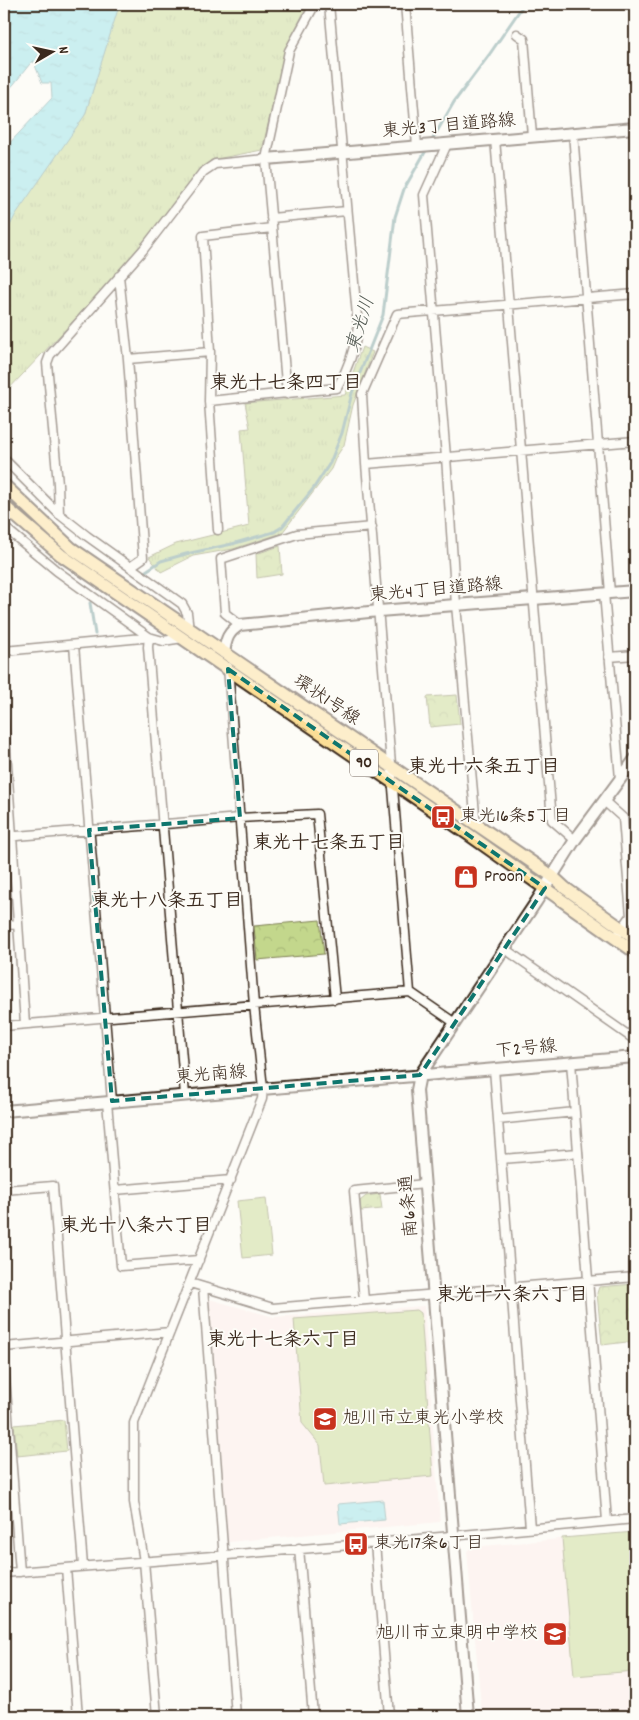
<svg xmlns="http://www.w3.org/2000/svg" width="639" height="1720" font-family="Dekko,'Klee One',sans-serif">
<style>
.built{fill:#fcece8}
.grass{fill:url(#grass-tufts);stroke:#7f8055}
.park{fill:url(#park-crowns);stroke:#7f8055}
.pitch{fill:#c3d78c;stroke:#7f8055}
.water{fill:url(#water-ripples);stroke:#6d9796}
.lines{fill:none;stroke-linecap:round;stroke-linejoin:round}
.stream{stroke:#6d9796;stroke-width:3}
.street-casing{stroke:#3b2a1e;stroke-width:11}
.secondary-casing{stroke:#3b2a1e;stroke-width:14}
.primary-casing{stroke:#3b2a1e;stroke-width:15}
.street{stroke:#fdfcf7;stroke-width:8}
.secondary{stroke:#fdfcf7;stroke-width:10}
.primary{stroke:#fcde96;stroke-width:11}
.marked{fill:none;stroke:#0f766e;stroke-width:4;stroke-dasharray:10 6;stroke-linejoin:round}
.labels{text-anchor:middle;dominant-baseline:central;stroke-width:4;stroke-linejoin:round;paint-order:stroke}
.shield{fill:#fdfcf7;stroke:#75695f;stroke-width:1}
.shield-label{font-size:16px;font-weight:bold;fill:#3b2a1e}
.street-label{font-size:18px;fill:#3b2a1e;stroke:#fdfcf7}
.poi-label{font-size:18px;fill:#3b2a1e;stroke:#fdfcf7;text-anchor:start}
.water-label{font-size:19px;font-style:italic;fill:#505750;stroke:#fdfcf7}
.neighbourhood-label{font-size:19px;font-weight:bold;fill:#3b2a1e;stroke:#fdfcf7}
</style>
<defs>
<pattern id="grass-tufts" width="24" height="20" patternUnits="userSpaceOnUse" patternTransform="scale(1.25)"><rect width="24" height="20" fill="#c3d78c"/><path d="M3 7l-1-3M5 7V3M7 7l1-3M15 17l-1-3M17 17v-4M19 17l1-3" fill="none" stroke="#a8b978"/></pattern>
<pattern id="park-crowns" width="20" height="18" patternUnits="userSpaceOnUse" patternTransform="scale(1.25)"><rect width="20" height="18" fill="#c3d78c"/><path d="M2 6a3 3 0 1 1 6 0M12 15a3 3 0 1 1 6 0" fill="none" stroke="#a8b978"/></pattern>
<pattern id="water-ripples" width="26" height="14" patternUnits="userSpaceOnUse" patternTransform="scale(1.25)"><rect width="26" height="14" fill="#8edfe6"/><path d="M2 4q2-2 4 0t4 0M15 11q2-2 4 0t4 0" fill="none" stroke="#7bc0c5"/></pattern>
</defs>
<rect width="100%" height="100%" fill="#fdfcf7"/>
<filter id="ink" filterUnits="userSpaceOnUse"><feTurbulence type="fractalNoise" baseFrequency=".02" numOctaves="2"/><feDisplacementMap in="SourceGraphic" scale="10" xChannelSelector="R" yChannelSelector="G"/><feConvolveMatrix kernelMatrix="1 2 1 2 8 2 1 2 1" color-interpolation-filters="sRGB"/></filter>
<g filter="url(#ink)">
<!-- built -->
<path class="built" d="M 209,1299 L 274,1317 L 424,1306 L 440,1522 L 228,1542 Z
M 635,1532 L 635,1716 L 482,1716 L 467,1551 L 472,1547 Z"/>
<!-- grass -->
<path class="grass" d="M 119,4 L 308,4 L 286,48 L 262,150 L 211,160 L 116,276 L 4,394 L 4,217 L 85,115 Z
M 362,347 L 373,352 L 353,405 L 344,445 L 336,457 L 331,469 L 282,533 L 233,549 L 193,556 L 161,572 L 149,557 L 176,544 L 249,526 L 241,429 L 250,428 L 245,403 L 345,395 Z"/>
<!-- park -->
<path class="park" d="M 280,546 L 282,574 L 257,578 L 256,554 Z
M 457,695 L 460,724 L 430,727 L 427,697 Z
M 320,920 L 324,954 L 257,960 L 254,926 Z
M 380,1194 L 382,1209 L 361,1211 L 360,1201 L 366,1196 Z
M 635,1284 L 635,1341 L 602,1345 L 597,1293 L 599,1287 Z
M 64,1420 L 67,1451 L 17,1456 L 14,1425 Z"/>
<!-- pitch -->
<path class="pitch" d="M 266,1198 L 272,1255 L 243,1258 L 237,1201 Z
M 417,1310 L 421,1313 L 433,1476 L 324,1486 L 320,1445 L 302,1423 L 294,1319 Z
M 635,1532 L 635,1671 L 574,1676 L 562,1538 Z"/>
<!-- water -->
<path class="water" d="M 4,4 L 119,4 L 119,6 L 85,115 L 16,214 L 4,237 L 4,149 L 52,98 L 51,83 L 42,83 L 33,60 L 14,84 L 4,95 Z
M 383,1500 L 385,1520 L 340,1524 L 338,1504 Z"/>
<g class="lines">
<!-- stream -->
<path class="stream" d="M 431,142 L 454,102 L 489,55 L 524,4
M 146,571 L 161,561 L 186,554 L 232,544 L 274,532 L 282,527 L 313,489 L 330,463 L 342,433 L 352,393 L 383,315 L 395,217 L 404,189 L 428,147
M 90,603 L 95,634"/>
<defs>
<path id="street" d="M 405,4 L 417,146
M 517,34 L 524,39 L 532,136
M 573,133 L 610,593
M 495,139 L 552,820 L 575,840
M 447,144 L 424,195 L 446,457 L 456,605 L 476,825
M 271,218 L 347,211
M 119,276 L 128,359 L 143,558 L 133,565 L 133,569
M 128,359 L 210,352
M 287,394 L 266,159 L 289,51 L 315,4
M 209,401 L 337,388 C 348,369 355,349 358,327 L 329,4
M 4,463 L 6,461 L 59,514 L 87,536 L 182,604 L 187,613 L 189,629
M 366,464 L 635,441
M 59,514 L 58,484 L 47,363 L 50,355 L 143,250 L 203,172 L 215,164 L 266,159
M 4,527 L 57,571 L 149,637
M 218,530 L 209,401 L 210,352 L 203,236 L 272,228
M 604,593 L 620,779
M 240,625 L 225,613 L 221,559 L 297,534 L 372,527
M 149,637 L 148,647 L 185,1095
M 74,645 L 112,1101
M 4,651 L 142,638 L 149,637 L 163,641 L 183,638
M 609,657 L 635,655
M 4,721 L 25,1024
M 604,801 L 623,818 L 631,916 L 619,933
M 4,837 L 240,818 L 317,814 L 335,999
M 4,925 L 18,924
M 505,949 L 635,1040
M 410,992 L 366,464 L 362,394 L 397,314 L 635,294
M 4,1026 L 410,992 L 455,1023
M 571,1062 L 607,1521
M 494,1069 L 530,1528
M 107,1102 L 121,1266 L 199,1260
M 498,1120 L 575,1112
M 501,1159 L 578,1153
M 4,1190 L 53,1186 L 83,1566
M 115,1190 L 231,1180
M 190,1283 L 273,1308 L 635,1277
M 203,1287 L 236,1716
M 364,1300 L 354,1191 L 425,1184
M 4,1347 L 170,1332
M 4,1364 L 20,1572
M 375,1543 L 389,1716
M 299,1548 L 313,1716
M 66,1568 L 78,1716
M 4,1573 L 375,1543 L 635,1519
M 157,1716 L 144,1561 L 134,1502 L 134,1423 L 262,1099 L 263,1088 L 254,1005 L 228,667"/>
<path id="secondary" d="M 266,159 L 635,128
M 224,653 C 226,639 228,632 240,625 L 379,611 L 635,591
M 4,1111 L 635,1057
M 468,1716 L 417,1090 L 420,1075 L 536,902 L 575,840 L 635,759"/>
<path id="primary" d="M 4,485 L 71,548 L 552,876 L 565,888 L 635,938
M 4,506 L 61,555 L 468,834 L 635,952"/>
</defs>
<!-- street casing -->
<use href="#street" class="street-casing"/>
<!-- secondary casing -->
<use href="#secondary" class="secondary-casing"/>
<!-- primary casing -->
<use href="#primary" class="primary-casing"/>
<!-- street -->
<use href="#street" class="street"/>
<!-- secondary -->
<use href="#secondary" class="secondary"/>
<!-- primary -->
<use href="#primary" class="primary"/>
</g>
</g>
<!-- marked area -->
<path d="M0 0H639V1720H0ZM 228,669 L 545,888 L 420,1075 L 112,1101 L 89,830 L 240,818 Z" fill="#fdfcf7" fill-opacity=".55" fill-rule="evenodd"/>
<path class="marked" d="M 228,669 L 545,888 L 420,1075 L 112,1101 L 89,830 L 240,818 Z"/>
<!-- icons -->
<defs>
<symbol id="bus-square" viewBox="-11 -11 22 22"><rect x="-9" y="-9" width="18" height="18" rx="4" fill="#c8321e" stroke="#fdfcf7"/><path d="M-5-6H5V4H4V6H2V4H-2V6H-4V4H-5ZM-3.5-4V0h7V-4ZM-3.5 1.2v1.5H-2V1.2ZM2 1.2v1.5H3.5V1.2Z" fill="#fff"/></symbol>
<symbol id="shop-square" viewBox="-11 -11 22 22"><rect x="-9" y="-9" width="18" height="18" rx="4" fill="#c8321e" stroke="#fdfcf7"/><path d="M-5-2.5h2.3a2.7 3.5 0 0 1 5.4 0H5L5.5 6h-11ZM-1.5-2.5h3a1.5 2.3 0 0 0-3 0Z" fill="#fff"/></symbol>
<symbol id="school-square" viewBox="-11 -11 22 22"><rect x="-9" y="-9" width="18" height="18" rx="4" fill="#c8321e" stroke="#fdfcf7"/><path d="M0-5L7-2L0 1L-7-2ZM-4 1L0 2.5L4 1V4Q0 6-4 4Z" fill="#fff"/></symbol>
</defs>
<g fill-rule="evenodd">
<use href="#bus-square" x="429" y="803" width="28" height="28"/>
<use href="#shop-square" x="452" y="863" width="28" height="28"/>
<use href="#school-square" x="311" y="1405" width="28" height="28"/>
<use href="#bus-square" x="342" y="1530" width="28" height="28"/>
<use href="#school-square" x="541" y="1620" width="28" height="28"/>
</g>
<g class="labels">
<!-- shield labels -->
<rect class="shield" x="350" y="749.5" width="28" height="27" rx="4"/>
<g class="shield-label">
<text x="364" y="763">90</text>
</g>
<!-- street labels -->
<g class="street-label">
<text transform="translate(449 127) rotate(-5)">東光3丁目道路線</text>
<text transform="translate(436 591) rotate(-5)">東光4丁目道路線</text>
<text transform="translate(326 701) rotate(34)">環状1号線</text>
<text transform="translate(526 1050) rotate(-5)">下2号線</text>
<text transform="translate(211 1076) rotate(-5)">東光南線</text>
<text transform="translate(410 1206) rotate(-95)">南6条通</text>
</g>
<!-- poi labels -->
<g class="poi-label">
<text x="460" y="817">東光16条5丁目</text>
<text x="484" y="877">Proon</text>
<text x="342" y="1419">旭川市立東光小学校</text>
<text x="374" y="1544">東光17条6丁目</text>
<text x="538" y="1634" text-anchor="end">旭川市立東明中学校</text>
</g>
<!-- water labels -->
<g class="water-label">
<text transform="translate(362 325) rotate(-73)">東光川</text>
</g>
<!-- neighbourhood labels -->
<g class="neighbourhood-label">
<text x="286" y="384">東光十七条四丁目</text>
<text x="484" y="768">東光十六条五丁目</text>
<text x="329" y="844">東光十七条五丁目</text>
<text x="167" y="902">東光十八条五丁目</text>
<text x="136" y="1227">東光十八条六丁目</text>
<text x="512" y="1296">東光十六条六丁目</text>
<text x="283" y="1341">東光十七条六丁目</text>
</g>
</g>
<!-- margin -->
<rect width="639" height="1720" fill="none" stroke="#fdfcf7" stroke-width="20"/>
<rect x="10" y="10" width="619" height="1700" fill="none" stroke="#3b2a1e" stroke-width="2" filter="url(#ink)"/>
<!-- north arrow -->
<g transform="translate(52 52) rotate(81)" stroke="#fdfcf7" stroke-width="4" paint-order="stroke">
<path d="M0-4L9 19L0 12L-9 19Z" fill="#3b2a1e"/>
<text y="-8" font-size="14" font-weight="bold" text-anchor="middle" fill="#3b2a1e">N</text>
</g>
</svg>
